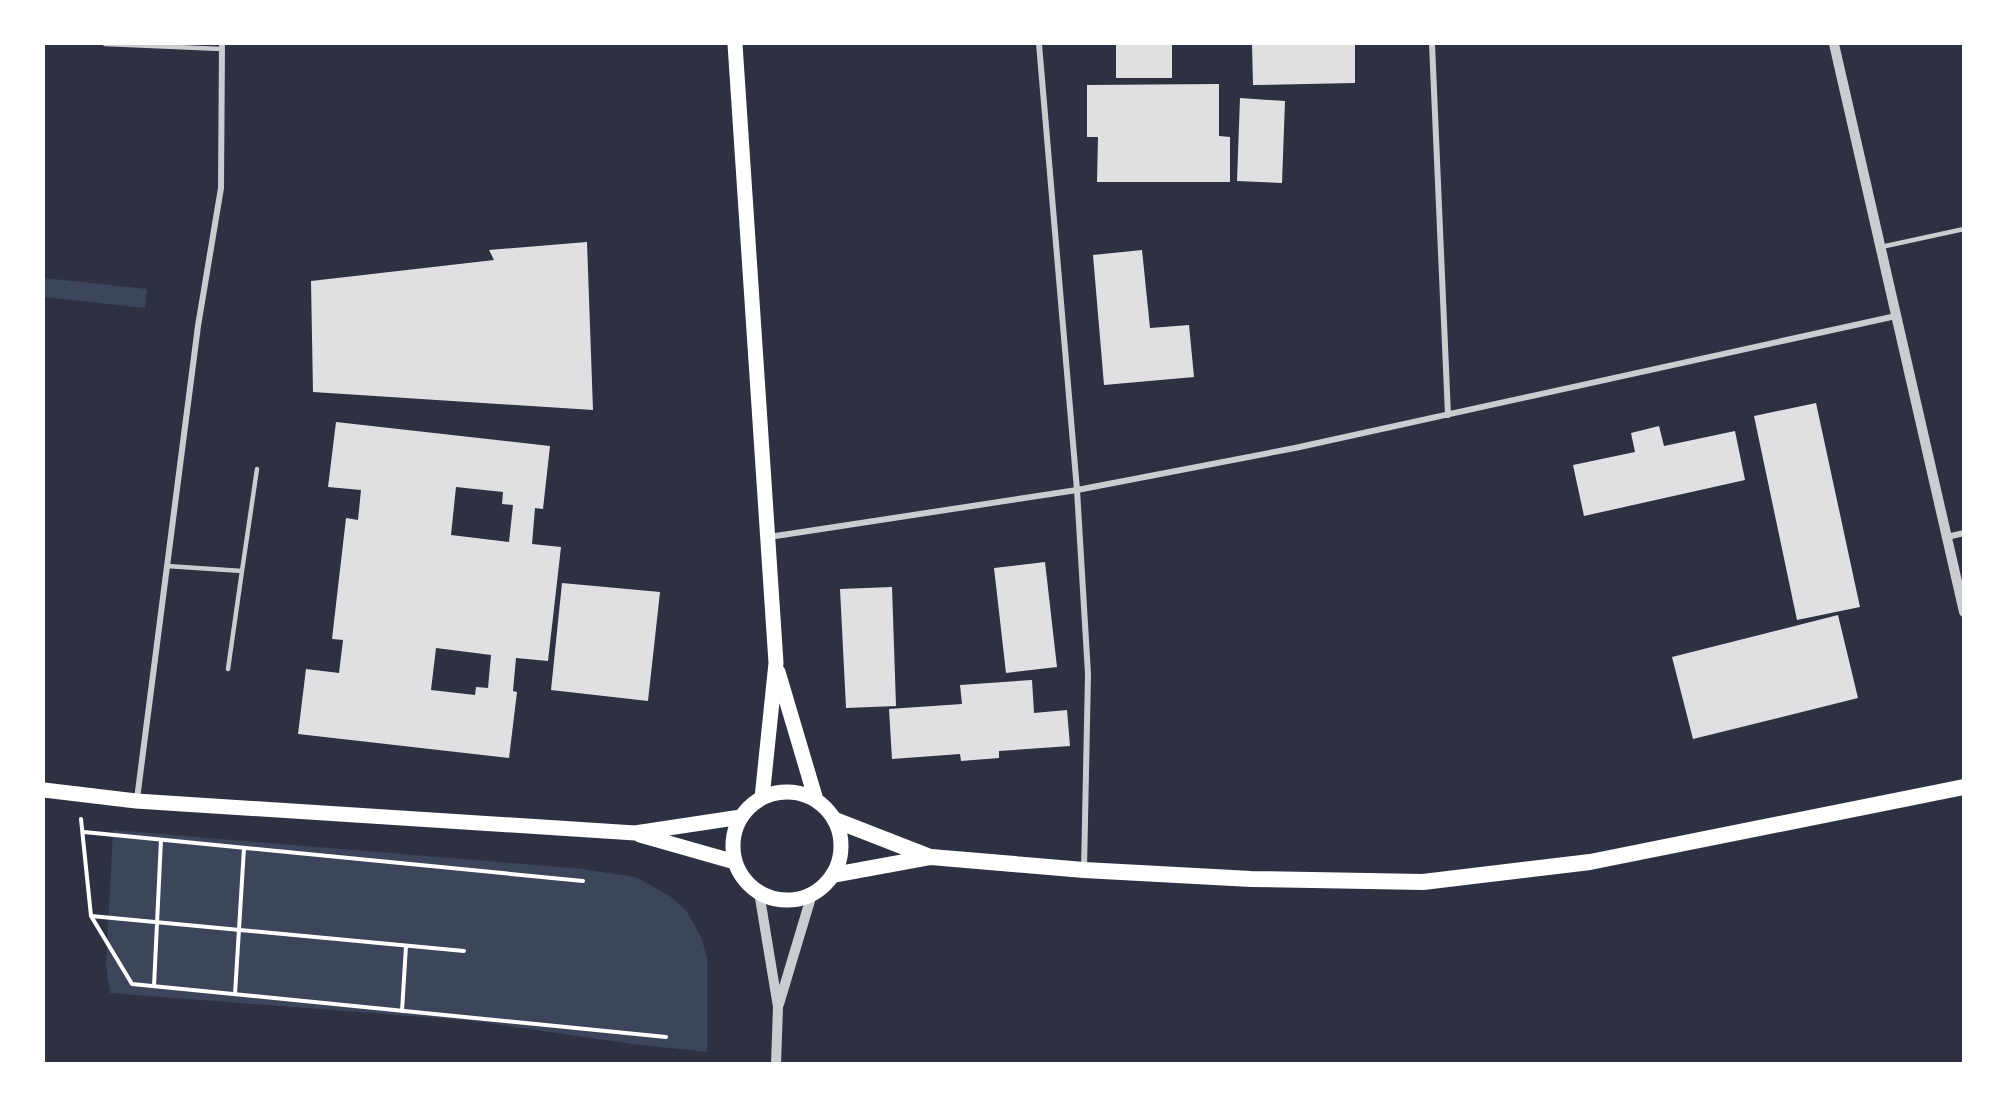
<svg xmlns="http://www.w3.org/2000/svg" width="2007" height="1107" font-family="Overpass,sans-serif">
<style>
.green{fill:#3c4559}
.building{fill:#e0e0e3;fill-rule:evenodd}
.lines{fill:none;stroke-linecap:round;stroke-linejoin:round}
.path{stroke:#fff;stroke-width:4}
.service{stroke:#caccd0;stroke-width:4.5}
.minor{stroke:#caccd0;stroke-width:6}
.tertiary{stroke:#caccd0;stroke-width:10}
.primary{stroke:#fff;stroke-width:15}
.trunk{stroke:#fff;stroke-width:16}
</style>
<rect width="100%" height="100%" fill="#2d3142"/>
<!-- green -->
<path class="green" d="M 44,278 L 147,289 L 145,308 L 44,297 Z
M 113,830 L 582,869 L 636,877 L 670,896 L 686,910 L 701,937 L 707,957 L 707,1052 L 632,1044 L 474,1021 L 110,993 L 106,965 Z"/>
<!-- building -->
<path class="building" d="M 1116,44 L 1172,44 L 1172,78 L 1116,78 Z
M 1252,44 L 1355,44 L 1355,83 L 1253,85 Z
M 1219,84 L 1219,136 L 1230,137 L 1230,182 L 1097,182 L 1098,137 L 1087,137 L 1087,85 Z
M 1240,98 L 1285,101 L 1282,183 L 1237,181 Z
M 587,242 L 593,410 L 313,392 L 311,281 L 494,260 L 489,250 Z
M 1142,250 L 1150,328 L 1189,325 L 1194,377 L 1104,385 L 1093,255 Z
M 1816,403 L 1860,607 L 1797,620 L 1754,416 Z
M 336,422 L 550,446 L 543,509 L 535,508 L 532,544 L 561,547 L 548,661 L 516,658 L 513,691 L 517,692 L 509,758 L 298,734 L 306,669 L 339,673 L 343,640 L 332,639 L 346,518 L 358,520 L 361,490 L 328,487 ZM 456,487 L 503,492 L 502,504 L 513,505 L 509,542 L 451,535 ZM 436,648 L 491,655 L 488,688 L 476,687 L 475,695 L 431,690 Z
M 1659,426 L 1664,446 L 1735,431 L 1745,480 L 1584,516 L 1573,465 L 1635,452 L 1631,433 Z
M 1045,562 L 1057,667 L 1006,673 L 994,568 Z
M 562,583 L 660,592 L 648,701 L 551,690 Z
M 892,587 L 896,706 L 846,708 L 840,589 Z
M 1838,615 L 1858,698 L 1693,739 L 1672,657 Z
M 1032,680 L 1034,713 L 1067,710 L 1070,746 L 999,751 L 999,758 L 961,761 L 960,754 L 892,759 L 889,709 L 962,704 L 960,685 Z"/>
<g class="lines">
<!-- path -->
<path class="path" d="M 81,819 L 91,916 L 132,984 L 666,1037
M 84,832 L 583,881
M 91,916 L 464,951
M 154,986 L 161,840
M 235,994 L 244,848
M 402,1011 L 406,946"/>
<!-- service -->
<path class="service" d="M 105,44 L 222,49
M 1881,247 L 1964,229
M 167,566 L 242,571 L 257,469
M 228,669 L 242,571"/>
<!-- minor -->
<path class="minor" d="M 1039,44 L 1077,490 L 1088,674 L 1084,870
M 1432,44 L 1448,415
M 769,537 L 1077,490 L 1295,448 L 1896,316
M 1947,537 L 1964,533
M 137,799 L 198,326 L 221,188 L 222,44"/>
<!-- tertiary -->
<path class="tertiary" d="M 1834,44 L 1964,612
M 759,892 L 778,1007 L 776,1064
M 779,1004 L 812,894"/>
<!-- primary -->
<path class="primary" d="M 735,44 L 776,663 L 762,798
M 778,672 L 816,800
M 44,790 L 136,801 L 635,833 L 741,817
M733 846a54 54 0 1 1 108 0a54 54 0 1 1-108 0Z
M 640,835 L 735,862"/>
<!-- trunk -->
<path class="trunk" d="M 835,820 L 930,857
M 833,875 L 931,857 L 1084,870 L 1251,879 L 1423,882 L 1590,862 L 1964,787"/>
</g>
<!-- border -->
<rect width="2007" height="1107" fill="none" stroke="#ffffff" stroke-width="90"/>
</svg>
